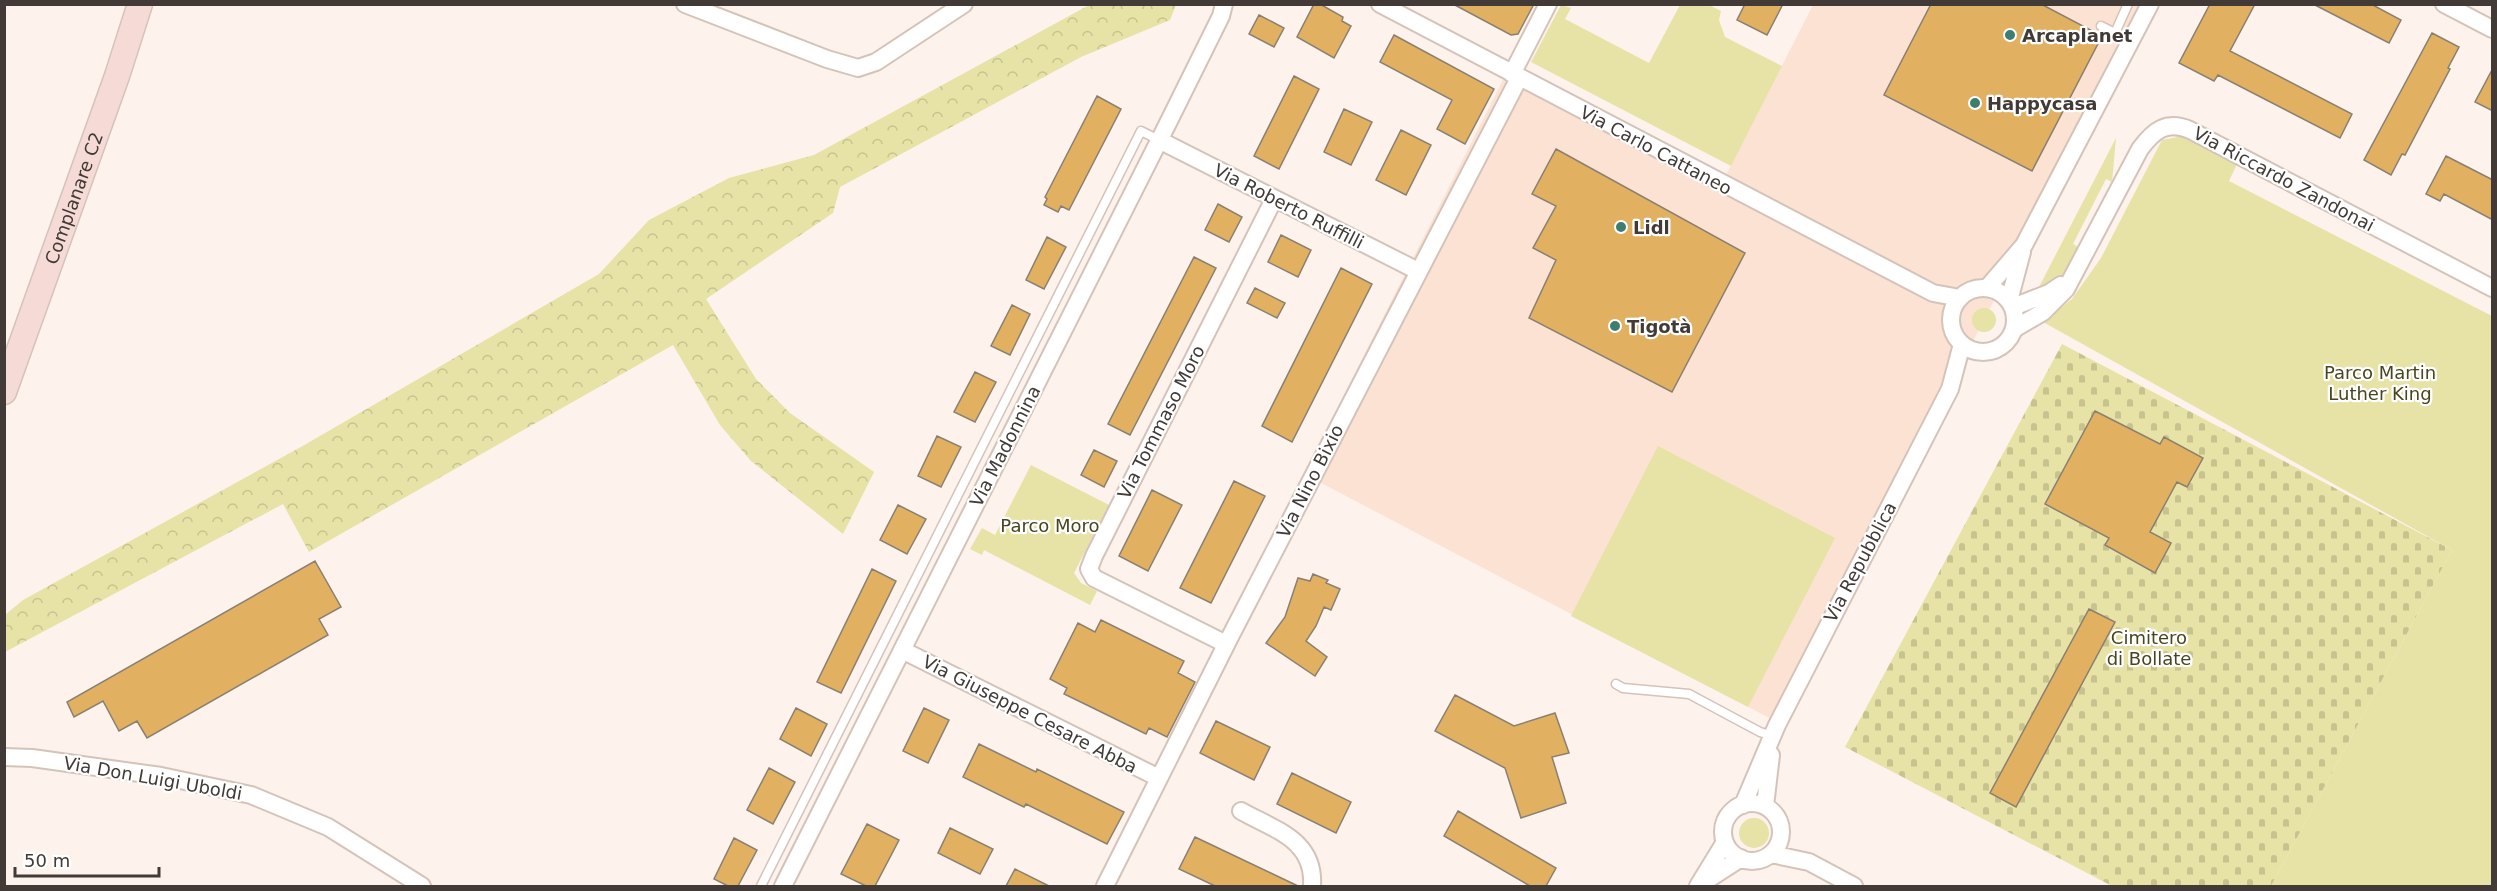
<svg xmlns="http://www.w3.org/2000/svg" width="2497" height="891" font-family="'DejaVu Sans',sans-serif">
<style>
.built{fill:#fbe2d3}
.green{fill:#e7e2a5}
.forest{fill:url(#forest-crowns)}
.cemetery{fill:url(#cemetery-stones)}
.building{fill:#e1b061;stroke:#898072;stroke-width:1.5}
.lines{fill:none;stroke-linecap:round;stroke-linejoin:round}
.lane-casing{stroke:#d4c3b9;stroke-width:11}
.street-casing{stroke:#d4c3b9;stroke-width:20}
.secondary-casing{stroke:#d4c3b9;stroke-width:27}
.lane{stroke:#fff;stroke-width:8}
.street{stroke:#fff;stroke-width:16}
.secondary{stroke:#f5dad6;stroke-width:24}
.poi-dot{fill:#3c7f72;stroke:#fff;stroke-width:2}
.labels{text-anchor:middle;dominant-baseline:central;stroke-width:4.5;stroke-linejoin:round;paint-order:stroke}
.poi-label{font-size:18px;font-weight:bold;fill:#413a36;stroke:#fff;text-anchor:start}
.street-label{font-size:18px;fill:#413a36;stroke:#fff}
.park-label{font-size:18px;fill:#49451f;stroke:#fff}
</style>
<defs>
<pattern id="forest-crowns" width="20" height="18" patternUnits="userSpaceOnUse" patternTransform="scale(1.5)"><rect width="20" height="18" fill="#e7e2a5"/><path d="M2 6a3 3 0 1 1 6 0M12 15a3 3 0 1 1 6 0" fill="none" stroke="#c7c38f"/></pattern>
<pattern id="cemetery-stones" width="16" height="16" patternUnits="userSpaceOnUse" patternTransform="scale(1.5)"><rect width="16" height="16" fill="#e7e2a5"/><path d="M2 7V4a2 2 0 0 1 4 0v3zM10 15v-3a2 2 0 0 1 4 0v3z" fill="#c7c38f"/></pattern>
</defs>
<rect width="100%" height="100%" fill="#fdf2ec"/>
<!-- built -->
<path class="built" d="M 1813,5 L 2146,5 L 1777,722 L 1304,474 L 1509,68 L 1723,181 Z"/>
<!-- green -->
<path class="green" d="M 1709,5 L 1721,11 L 1719,20 L 1725,37 L 1782,66 L 1731,166 L 1531,62 L 1561,5 L 1571,8 L 1565,19 L 1649,63 L 1680,5 Z
M 2183,136 L 2237,164 L 2229,181 L 2492,316 L 2492,886 L 2271,886 L 2452,550 L 2043,322 L 2072,299 L 2101,258 L 2162,140 Z
M 2116,138 L 2112,182 L 2106,179 L 2073,244 L 2078,247 C 2065,273 2065,278 2038,289 Z
M1972 320a12 12 0 1 1 24 0a12 12 0 1 1-24 0Z
M 1658,446 L 1835,538 L 1748,707 L 1571,616 Z
M 1031,465 L 1109,505 L 1074,573 L 1081,583 L 1097,591 L 1090,605 L 984,550 L 982,555 L 970,549 L 982,528 L 995,535 Z
M1739 833a15 15 0 1 1 30 0a15 15 0 1 1-30 0Z"/>
<!-- forest -->
<path class="forest" d="M 1091,4 L 1176,5 L 1170,20 L 1081,57 L 840,187 L 833,213 L 706,299 L 756,379 L 790,413 L 874,472 L 843,534 L 751,461 L 720,425 L 673,345 L 309,552 L 283,504 L 5,652 L 5,615 L 23,600 L 301,447 L 599,274 L 649,220 L 729,178 L 814,155 Z"/>
<!-- cemetery -->
<path class="cemetery" d="M 2062,344 L 2452,550 L 2271,886 L 2112,886 L 1845,747 Z"/>
<!-- building -->
<path class="building" d="M 1314,4 L 1320,4 L 1343,17 L 1342,21 L 1351,26 L 1334,58 L 1297,37 Z
M 1453,4 L 1534,4 L 1518,34 L 1511,35 Z
M 1745,4 L 1783,4 L 1767,35 L 1737,20 Z
M 1931,4 L 2041,4 L 2102,36 L 2032,171 L 1884,95 Z
M 2210,4 L 2255,4 L 2230,51 L 2352,114 L 2340,138 L 2218,75 L 2214,81 L 2179,63 Z
M 2313,4 L 2371,4 L 2401,20 L 2389,43 Z
M 1259,15 L 1284,28 L 1274,47 L 1249,34 Z
M 2432,33 L 2459,47 L 2448,68 L 2450,69 L 2405,155 L 2402,154 L 2391,175 L 2364,160 Z
M 1394,35 L 1494,89 L 1465,144 L 1437,129 L 1452,100 L 1380,62 Z
M 2493,68 L 2493,111 L 2475,102 Z
M 1294,76 L 1319,89 L 1279,169 L 1254,156 Z
M 1097,96 L 1121,109 L 1069,210 L 1061,206 L 1058,212 L 1044,205 L 1047,199 L 1045,197 Z
M 1344,109 L 1372,122 L 1351,165 L 1324,152 Z
M 1401,130 L 1431,145 L 1406,195 L 1376,180 Z
M 1556,149 L 1745,253 L 1672,392 L 1529,318 L 1556,260 L 1533,248 L 1556,206 L 1532,194 Z
M 2446,156 L 2493,180 L 2493,220 L 2444,194 L 2440,201 L 2426,194 Z
M 1218,204 L 1242,217 L 1229,242 L 1205,230 Z
M 1281,235 L 1311,250 L 1298,277 L 1268,262 Z
M 1047,237 L 1066,247 L 1044,289 L 1026,280 Z
M 1194,257 L 1216,268 L 1130,435 L 1108,424 Z
M 1341,268 L 1372,284 L 1292,442 L 1262,426 Z
M 1255,288 L 1285,303 L 1277,318 L 1247,303 Z
M 1012,305 L 1030,314 L 1010,355 L 991,346 Z
M 975,372 L 996,382 L 975,422 L 954,412 Z
M 2095,411 L 2160,444 L 2164,437 L 2203,458 L 2187,487 L 2177,482 L 2150,532 L 2171,543 L 2155,573 L 2105,545 L 2109,538 L 2045,504 Z
M 937,436 L 961,447 L 941,487 L 918,476 Z
M 1094,450 L 1117,461 L 1104,487 L 1081,475 Z
M 1234,481 L 1265,496 L 1211,603 L 1180,588 Z
M 1152,490 L 1182,505 L 1148,571 L 1119,556 Z
M 898,505 L 926,519 L 907,554 L 880,540 Z
M 315,561 L 341,607 L 319,619 L 328,635 L 147,738 L 137,721 L 119,731 L 103,701 L 74,717 L 67,702 Z
M 872,569 L 896,581 L 841,693 L 817,682 Z
M 1313,574 L 1328,580 L 1326,583 L 1340,589 L 1331,610 L 1324,607 L 1316,626 L 1306,641 L 1327,657 L 1315,676 L 1266,643 L 1285,617 L 1298,578 L 1310,581 Z
M 2089,609 L 2115,622 L 2016,807 L 1990,793 Z
M 1101,620 L 1184,661 L 1178,673 L 1195,682 L 1167,737 L 1149,728 L 1146,734 L 1093,708 L 1064,694 L 1067,688 L 1050,679 L 1078,623 L 1095,632 Z
M 1455,695 L 1514,726 L 1555,713 L 1569,753 L 1552,757 L 1566,803 L 1521,818 L 1505,768 L 1435,731 Z
M 796,708 L 827,724 L 811,756 L 780,739 Z
M 924,708 L 949,720 L 928,763 L 903,751 Z
M 1216,721 L 1270,747 L 1254,780 L 1200,753 Z
M 979,744 L 1036,772 L 1037,769 L 1124,812 L 1107,844 L 1026,804 L 1024,807 L 963,777 Z
M 769,768 L 795,782 L 773,824 L 747,810 Z
M 1292,773 L 1351,802 L 1336,833 L 1277,804 Z
M 1458,811 L 1556,868 L 1546,886 L 1530,886 L 1444,836 Z
M 867,824 L 899,840 L 875,886 L 866,886 L 841,874 Z
M 950,828 L 993,849 L 980,874 L 938,853 Z
M 1195,837 L 1298,886 L 1215,886 L 1179,869 Z
M 734,838 L 757,850 L 738,886 L 728,886 L 714,879 Z
M 1015,869 L 1049,886 L 1006,886 Z"/>
<g class="lines">
<defs>
<path id="lane" d="M 2101,26 L 2131,41
M 2115,33 L 2128,4
M 1616,684 L 1623,688 L 1689,694 L 1760,732 L 1773,736
M 761,886 L 1141,131 L 1159,140"/>
<path id="street" d="M 685,4 L 827,59 L 858,68 L 876,62 L 964,4
M 1380,4 L 1933,293 L 1960,298
M 2444,4 L 2492,29
M 1512,74 L 1548,4
M 1159,140 L 1418,271
M 1987,288 L 2024,245 L 2150,4
M1951 320a32 32 0 1 1 64 0a32 32 0 1 1-64 0Z
M 2009,301 L 2022,252
M 2013,307 L 2049,293 L 2061,285
M 2014,329 L 2043,312 L 2066,289 L 2140,149 C 2154,130 2167,120 2190,130 L 2492,288
M 1226,644 L 1094,578 L 1089,569 L 1094,556 L 1274,199
M 902,650 L 1159,778
M 4,757 L 32,758 L 161,776 L 251,795 L 328,827 L 422,886
M1723 832a29 29 0 1 1 58 0a29 29 0 1 1-58 0Z
M 1743,805 L 1777,725 L 1950,389 L 1962,344
M 1765,806 L 1771,755
M 1241,811 C 1275,830 1315,840 1312,886
M 1771,854 L 1809,862 L 1854,886
M 1701,884 L 1741,858
M 783,886 L 1170,119 L 1221,16 L 1224,4
M 1105,886 L 1231,635 L 1519,78
M 1698,886 L 1725,842"/>
<g id="secondary">
<path id="s1" d="M 4,392 L 117,76 L 140,4"/>
</g>
</defs>
<!-- lane casing -->
<use href="#lane" class="lane-casing"/>
<!-- street casing -->
<use href="#street" class="street-casing"/>
<!-- secondary casing -->
<use href="#secondary" class="secondary-casing"/>
<!-- lane -->
<use href="#lane" class="lane"/>
<!-- street -->
<use href="#street" class="street"/>
<!-- secondary -->
<use href="#secondary" class="secondary"/>
</g>
<!-- markers -->
<g class="poi-dot">
<circle cx="2010" cy="35" r="6"/>
<circle cx="1975" cy="103" r="6"/>
<circle cx="1621" cy="227" r="6"/>
<circle cx="1615" cy="326" r="6"/>
</g>
<g class="labels">
<!-- poi labels -->
<g class="poi-label">
<text x="2022" y="35">Arcaplanet</text>
<text x="1987" y="103">Happycasa</text>
<text x="1633" y="227">Lidl</text>
<text x="1627" y="326">Tigotà</text>
</g>
<!-- street labels -->
<g class="street-label">
<text transform="translate(1656 150) rotate(28)">Via Carlo Cattaneo</text>
<text transform="translate(2284 179) rotate(28)">Via Riccardo Zandonai</text>
<text stroke="none"><textPath href="#s1" startOffset="206">Complanare C2</textPath></text>
<text transform="translate(1289 206) rotate(27)">Via Roberto Ruffilli</text>
<text transform="translate(1161 422) rotate(-63)">Via Tommaso Moro</text>
<text transform="translate(1005 446) rotate(-63)">Via Madonnina</text>
<text transform="translate(1310 481) rotate(-63)">Via Nino Bixio</text>
<text transform="translate(1860 562) rotate(-62)">Via Repubblica</text>
<text transform="translate(1030 714) rotate(27)">Via Giuseppe Cesare Abba</text>
<text transform="translate(153 778) rotate(10)">Via Don Luigi Uboldi</text>
</g>
<!-- park labels -->
<g class="park-label">
<text x="2380" y="372">Parco Martin<tspan x="2380" dy="21">Luther King</tspan></text>
<text x="1050" y="525">Parco Moro</text>
<text x="2149" y="637">Cimitero<tspan x="2149" dy="21">di Bollate</tspan></text>
</g>
</g>
<!-- border -->
<rect width="2497" height="891" fill="none" stroke="#413a36" stroke-width="12"/>
<!-- scale -->
<path d="M15 867v9h144v-9" fill="none" stroke="#413a36" stroke-width="3"/>
<text x="24" y="867" font-size="18" fill="#413a36" stroke="#ffffff" stroke-width="4.5" paint-order="stroke">50 m</text>
</svg>
